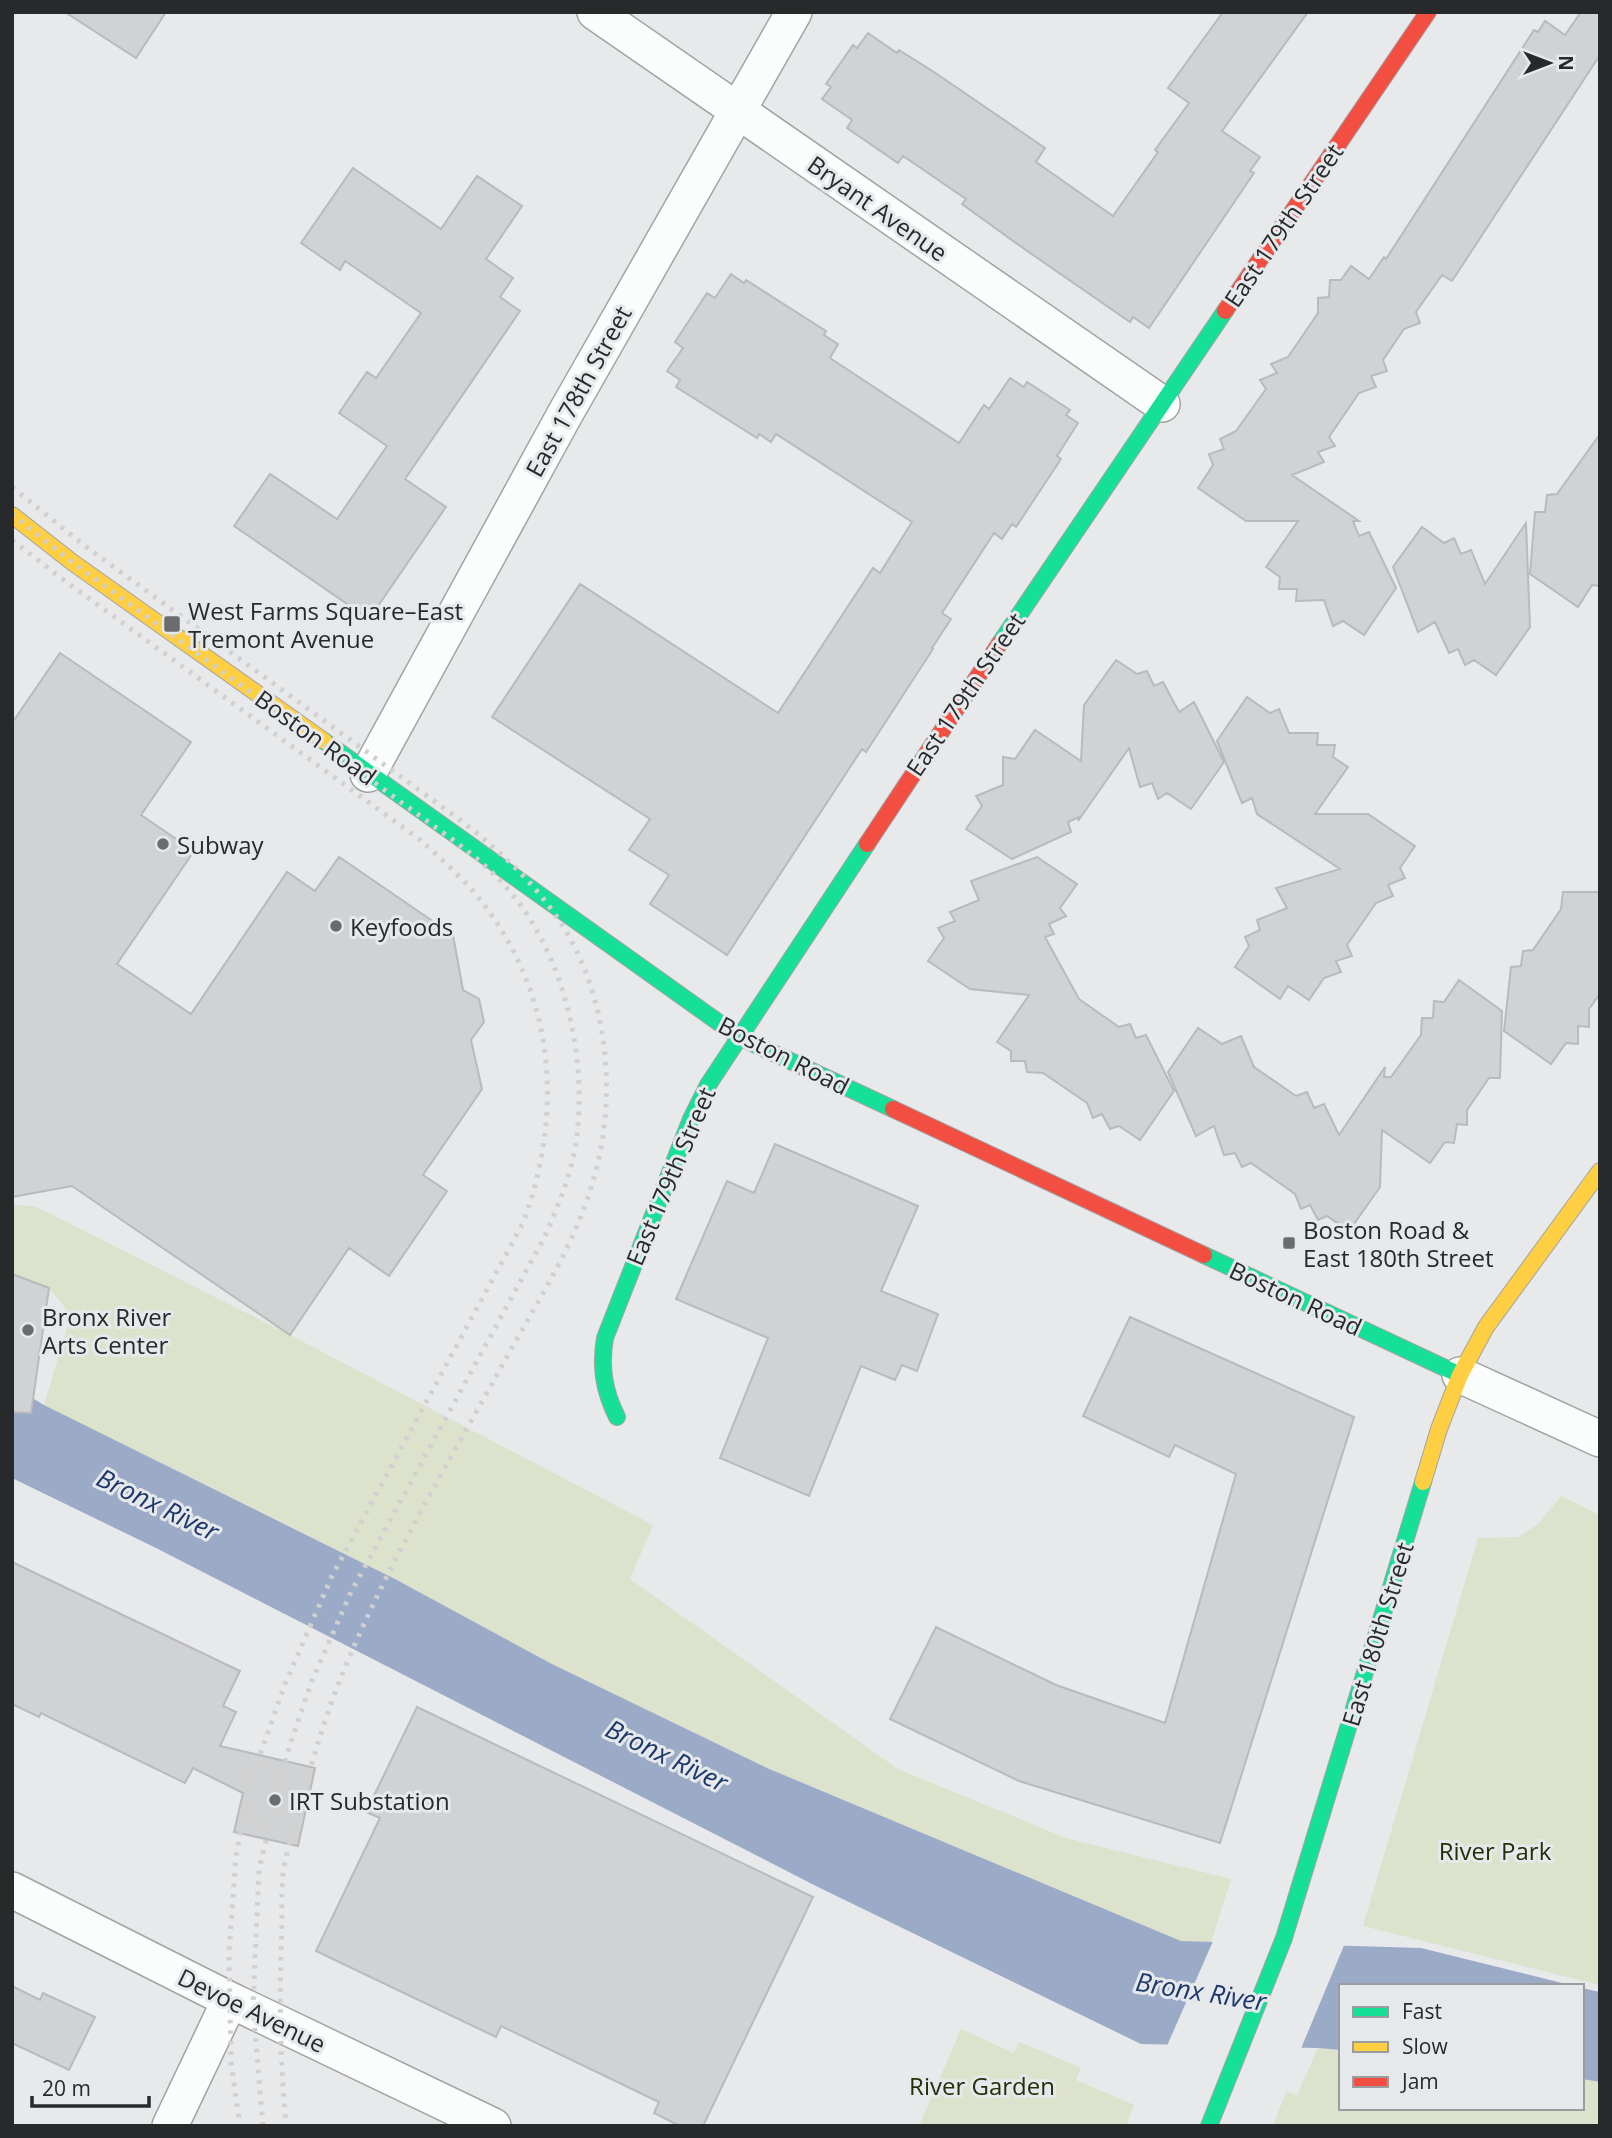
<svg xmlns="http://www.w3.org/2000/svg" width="1612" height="2138" font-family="'Open Sans',sans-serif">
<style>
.green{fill:#dde2cd}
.water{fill:#9baac7}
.pier{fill:#e7e9eb}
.building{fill:#d0d2d3;stroke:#b9babc;stroke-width:2}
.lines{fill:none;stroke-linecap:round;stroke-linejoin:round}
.street-casing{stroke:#a2a3a5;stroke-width:38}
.fast-casing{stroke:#a2a3a5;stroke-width:18}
.slow-casing{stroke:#a2a3a5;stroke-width:18}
.jam-casing{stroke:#a2a3a5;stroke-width:18}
.street{stroke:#fbfcfc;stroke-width:35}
.fast{stroke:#16e098;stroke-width:16}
.slow{stroke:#ffcf43;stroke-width:16}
.jam{stroke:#f24e42;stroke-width:16}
.rail{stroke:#d0d0d1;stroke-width:5;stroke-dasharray:3.5 7;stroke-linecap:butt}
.poi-dot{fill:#6a6c6e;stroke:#e6e9ec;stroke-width:2.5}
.labels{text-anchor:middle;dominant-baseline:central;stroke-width:6;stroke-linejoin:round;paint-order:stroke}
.street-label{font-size:24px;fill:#27292a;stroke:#e6e9ec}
.poi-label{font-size:24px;fill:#27292a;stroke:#e6e9ec;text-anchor:start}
.park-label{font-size:24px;fill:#272e08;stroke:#e6e9ec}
.water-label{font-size:26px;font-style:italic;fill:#1f386c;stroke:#e6e9ec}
</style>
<rect width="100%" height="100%" fill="#e7e9eb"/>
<!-- green -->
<path class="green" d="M 12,1204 L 37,1207 L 290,1335 L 653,1525 L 630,1579 L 898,1769 L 1066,1838 L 1231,1879 L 1211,1942 L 1181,1941 L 767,1768 L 552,1664 L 395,1579 L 44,1405 L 71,1315 L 49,1288 L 12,1274 Z
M 1561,1496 L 1600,1515 L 1600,1985 L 1363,1926 L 1478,1538 L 1518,1537 L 1538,1524 Z
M 961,2029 L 1014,2053 L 1019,2042 L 1081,2068 L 1076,2080 L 1134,2105 L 1126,2126 L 919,2126 Z
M 1318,2048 L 1341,2050 L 1341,2108 L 1582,2108 L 1582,2079 L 1600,2082 L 1600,2126 L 1273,2126 L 1286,2092 L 1297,2095 Z"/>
<!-- water -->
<path class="water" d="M 12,1386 L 44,1405 L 395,1579 L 552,1664 L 767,1768 L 1181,1941 L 1421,1948 L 1574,1986 L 1341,1986 L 1341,2050 L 1318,2048 L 1141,2044 L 818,1887 L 156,1548 L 12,1478 Z
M 1582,1988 L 1600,1992 L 1600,2082 L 1582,2079 Z"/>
<!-- pier -->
<path class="pier" d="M 1214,1939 L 1345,1943 L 1300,2051 L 1166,2048 Z"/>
<!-- building -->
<path class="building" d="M 65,12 L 166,12 L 136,58 Z
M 1223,12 L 1308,12 L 1222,131 L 1260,157 L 1250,171 L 1254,173 L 1149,328 L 1133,317 L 1130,322 L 1023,248 L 962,204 L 966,199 L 903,156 L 898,163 L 847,128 L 852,120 L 822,99 L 831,87 L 826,84 L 853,45 L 857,48 L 868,33 L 897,53 L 899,50 L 934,72 L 1045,148 L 1036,162 L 1113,216 L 1158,152 L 1155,150 L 1189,103 L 1168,88 Z
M 1581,12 L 1600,12 L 1600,55 L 1452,281 L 1442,275 L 1416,312 L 1420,323 L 1404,329 L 1383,360 L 1387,371 L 1371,376 L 1376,387 L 1359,393 L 1329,437 L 1335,446 L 1318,452 L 1324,462 L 1292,475 L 1359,521 L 1353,521 L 1359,536 L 1369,532 L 1396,588 L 1364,635 L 1343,621 L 1333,626 L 1324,600 L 1296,601 L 1297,589 L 1279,589 L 1280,577 L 1266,567 L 1298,521 L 1246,521 L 1198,488 L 1213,465 L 1209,454 L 1224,449 L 1220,439 L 1236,431 L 1266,389 L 1260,380 L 1277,373 L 1271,364 L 1288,357 L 1318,313 L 1318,298 L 1329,297 L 1330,280 L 1341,280 L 1351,266 L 1369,279 L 1384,257 L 1386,259 L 1534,30 L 1538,32 L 1545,21 L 1565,35 Z
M 353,168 L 441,229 L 477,176 L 522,206 L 486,259 L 513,278 L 500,297 L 520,311 L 405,479 L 446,507 L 369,619 L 234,526 L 270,474 L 337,519 L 387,446 L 339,413 L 367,372 L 376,378 L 421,313 L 345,261 L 340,270 L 301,243 Z
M 731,274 L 744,283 L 746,280 L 826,331 L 824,335 L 838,344 L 830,358 L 959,443 L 984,405 L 989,409 L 1010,378 L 1024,387 L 1027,382 L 1070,410 L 1066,415 L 1078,423 L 1057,456 L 1061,459 L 1016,527 L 1012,524 L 1002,539 L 994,533 L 942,613 L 951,619 L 932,648 L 933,649 L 866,752 L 862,749 L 727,955 L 650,904 L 669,875 L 629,850 L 650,819 L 492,717 L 580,584 L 778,713 L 873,568 L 880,573 L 912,522 L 776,434 L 771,442 L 759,434 L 757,438 L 676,387 L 680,380 L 667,371 L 683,348 L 675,342 L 707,293 L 715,298 Z
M 1600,434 L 1600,586 L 1592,585 L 1578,607 L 1530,574 L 1535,512 L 1545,512 L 1547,495 L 1557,494 Z
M 1526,523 L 1530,627 L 1496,675 L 1474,660 L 1465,665 L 1458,649 L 1449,653 L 1435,622 L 1418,632 L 1393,567 L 1422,527 L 1444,543 L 1454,538 L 1461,554 L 1471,550 L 1485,584 Z
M 60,653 L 191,742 L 141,815 L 194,851 L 117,964 L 191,1014 L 287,872 L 315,891 L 339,857 L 453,935 L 463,990 L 479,999 L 484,1022 L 471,1040 L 482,1089 L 423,1175 L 447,1191 L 389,1276 L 349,1248 L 290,1335 L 72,1186 L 12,1197 L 12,723 Z
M 1116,660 L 1137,674 L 1147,671 L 1154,686 L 1163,682 L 1179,712 L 1194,702 L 1224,762 L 1191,809 L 1167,793 L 1158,799 L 1152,783 L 1140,787 L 1129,748 L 1078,821 L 1079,817 L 1068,822 L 1071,832 L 1012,859 L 966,829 L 982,806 L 976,796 L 1003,785 L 1003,757 L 1015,759 L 1035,730 L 1081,761 L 1084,705 Z
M 1247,697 L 1270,713 L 1279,709 L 1289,733 L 1318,733 L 1317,745 L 1335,745 L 1333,757 L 1348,767 L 1315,814 L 1368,814 L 1415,846 L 1400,868 L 1405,878 L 1388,885 L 1393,896 L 1376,903 L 1347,945 L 1352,956 L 1336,961 L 1341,972 L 1324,978 L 1309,1000 L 1288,986 L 1280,999 L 1235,967 L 1249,946 L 1245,937 L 1260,930 L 1257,920 L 1287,908 L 1276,888 L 1340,869 L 1257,814 L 1252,798 L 1242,803 L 1217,741 Z
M 1037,857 L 1077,884 L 1060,908 L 1066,916 L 1049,924 L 1054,934 L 1045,937 L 1079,999 L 1119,1027 L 1130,1024 L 1136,1038 L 1146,1035 L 1174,1091 L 1140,1140 L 1119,1126 L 1110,1129 L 1102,1114 L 1093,1118 L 1087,1103 L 1043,1073 L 1027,1072 L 1025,1061 L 1011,1061 L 1011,1051 L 997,1042 L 1029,995 L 970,989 L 928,961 L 944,938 L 938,928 L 955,921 L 950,912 L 979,900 L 971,881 Z
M 1563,892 L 1600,892 L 1600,994 L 1589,1009 L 1589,1027 L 1578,1026 L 1578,1044 L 1566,1043 L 1551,1064 L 1504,1031 L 1511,967 L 1521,966 L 1523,951 L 1533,950 L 1561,909 Z
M 1459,980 L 1502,1011 L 1500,1078 L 1489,1078 L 1467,1110 L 1467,1125 L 1457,1124 L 1454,1143 L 1445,1142 L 1430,1163 L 1382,1130 L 1380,1187 L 1349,1231 L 1327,1216 L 1318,1220 L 1310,1205 L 1301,1209 L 1295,1194 L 1251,1163 L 1242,1167 L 1235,1153 L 1224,1155 L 1214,1126 L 1196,1136 L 1168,1072 L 1198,1028 L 1222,1044 L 1241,1036 L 1254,1067 L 1296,1096 L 1307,1092 L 1314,1108 L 1324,1104 L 1339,1135 L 1385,1067 L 1384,1077 L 1391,1077 L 1421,1035 L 1422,1018 L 1433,1018 L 1434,1001 L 1444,1002 Z
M 775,1144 L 918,1206 L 881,1291 L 938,1314 L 917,1371 L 902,1365 L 895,1380 L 861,1366 L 809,1496 L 720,1458 L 768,1338 L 676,1299 L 727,1181 L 754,1193 Z
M 12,1274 L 49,1288 L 31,1413 L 12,1412 Z
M 1130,1317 L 1354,1417 L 1220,1843 L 1019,1781 L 890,1719 L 936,1627 L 1056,1685 L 1165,1723 L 1236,1474 L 1175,1445 L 1169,1457 L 1083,1416 Z
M 12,1562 L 240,1671 L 223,1706 L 236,1712 L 220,1746 L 315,1768 L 298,1846 L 234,1832 L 243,1793 L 193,1768 L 185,1783 L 41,1713 L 39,1717 L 12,1704 Z
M 417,1707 L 813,1897 L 703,2126 L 680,2126 L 654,2113 L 659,2102 L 501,2026 L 496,2037 L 316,1951 L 380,1818 L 366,1812 Z
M 12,1986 L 40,2000 L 43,1993 L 95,2017 L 69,2070 L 12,2043 Z"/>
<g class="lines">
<defs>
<path id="street" d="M 595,12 L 1162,404
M 368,774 L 565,414 L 794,12
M 1460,1375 L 1600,1439
M 12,1890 L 230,2000 L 493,2126
M 170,2126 L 230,2000"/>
<path id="fast" d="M 1000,643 L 1225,311
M 324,741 L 739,1037 L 893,1109
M 1204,1255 L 1460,1375
M 617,1417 C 604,1391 600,1367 605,1338 L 691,1119 L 708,1085 L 867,844
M 1209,2126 L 1284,1938 L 1423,1482"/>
<path id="slow" d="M 12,515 L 72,562 L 324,741
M 1423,1482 L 1439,1429 L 1460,1375 L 1486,1327 L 1600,1171"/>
<path id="jam" d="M 1225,311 L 1428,12
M 867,844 L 1000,643
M 893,1109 L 1204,1255"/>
</defs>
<!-- street casing -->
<use href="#street" class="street-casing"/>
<!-- fast casing -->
<use href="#fast" class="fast-casing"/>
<!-- slow casing -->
<use href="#slow" class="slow-casing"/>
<!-- jam casing -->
<use href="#jam" class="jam-casing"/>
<!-- street -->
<use href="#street" class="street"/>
<!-- fast -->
<use href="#fast" class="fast"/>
<!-- slow -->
<use href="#slow" class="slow"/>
<!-- jam -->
<use href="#jam" class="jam"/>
<!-- rail -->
<path class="rail" d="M 12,487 L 85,546 L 456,817 C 493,845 527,875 554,913 C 608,988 619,1094 593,1181 C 575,1245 536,1304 504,1362 C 448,1464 386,1566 342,1675 C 324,1719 311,1765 299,1812 C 294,1830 287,1849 284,1867 C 281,1886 282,1906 282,1925 C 279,1992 280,2058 286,2126
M 12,514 L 72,562 L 453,840 C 474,856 495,873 512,894 C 569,963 592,1077 572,1163 C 565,1189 555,1214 544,1238 L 351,1592 L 311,1683 L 289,1748 L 259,1869 L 253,2006 L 263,2126
M 12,540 L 61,578 L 419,839 C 437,855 456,872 473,891 C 554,987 566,1107 523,1223 L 332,1576 L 285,1684 L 249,1786 L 236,1856 L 229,1952 L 231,2062 L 240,2126"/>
</g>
<!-- markers -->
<g class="poi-dot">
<rect x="163" y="615" width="18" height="18" rx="3.5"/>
<circle cx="163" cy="844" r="7"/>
<circle cx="336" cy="926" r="7"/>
<rect x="1282" y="1236" width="14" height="14" rx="3.5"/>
<circle cx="28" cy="1330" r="7"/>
<circle cx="275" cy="1800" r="7"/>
</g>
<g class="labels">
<!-- street labels -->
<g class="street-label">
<text transform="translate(878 208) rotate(35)">Bryant Avenue</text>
<text transform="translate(1283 225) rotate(-56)">East 179th Street</text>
<text transform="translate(578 391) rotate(-61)">East 178th Street</text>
<text transform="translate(965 694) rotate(-56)">East 179th Street</text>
<text transform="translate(316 737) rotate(36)">Boston Road</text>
<text transform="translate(784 1055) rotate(27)">Boston Road</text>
<text transform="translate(670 1176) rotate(-67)">East 179th Street</text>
<text transform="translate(1296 1298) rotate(25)">Boston Road</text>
<text transform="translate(1377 1634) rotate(-73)">East 180th Street</text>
<text transform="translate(252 2010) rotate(26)">Devoe Avenue</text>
</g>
<!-- poi labels -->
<g class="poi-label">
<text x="188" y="610">West Farms Square–East<tspan x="188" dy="28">Tremont Avenue</tspan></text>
<text x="177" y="844">Subway</text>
<text x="350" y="926">Keyfoods</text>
<text x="1303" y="1229">Boston Road &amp;<tspan x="1303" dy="28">East 180th Street</tspan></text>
<text x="42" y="1316">Bronx River<tspan x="42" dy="28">Arts Center</tspan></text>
<text x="289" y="1800">IRT Substation</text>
</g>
<!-- park labels -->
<g class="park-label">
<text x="1495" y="1850">River Park</text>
<text x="982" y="2085">River Garden</text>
</g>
<!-- water labels -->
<g class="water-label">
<text transform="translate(158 1504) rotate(26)">Bronx River</text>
<text transform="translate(667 1755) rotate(26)">Bronx River</text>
<text transform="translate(1201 1991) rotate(9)">Bronx River</text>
</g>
</g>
<!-- border -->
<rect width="1612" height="2138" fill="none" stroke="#27292a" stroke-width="28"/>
<!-- legend -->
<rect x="1339" y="1984" width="245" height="126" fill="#e6e9ec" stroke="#9a9c9e" stroke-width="2"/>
<rect x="1353" y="2007" width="35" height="10" fill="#16e098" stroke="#9a9c9e" stroke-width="2"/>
<text x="1402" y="2019" font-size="21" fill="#27292a">Fast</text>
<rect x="1353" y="2042" width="35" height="10" fill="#ffcf43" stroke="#9a9c9e" stroke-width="2"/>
<text x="1402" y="2054" font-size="21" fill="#27292a">Slow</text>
<rect x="1353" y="2077" width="35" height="10" fill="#f24e42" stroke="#9a9c9e" stroke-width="2"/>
<text x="1402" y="2089" font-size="21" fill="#27292a">Jam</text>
<!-- north arrow -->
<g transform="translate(1549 63) rotate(90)" stroke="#e6e9ec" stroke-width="5" paint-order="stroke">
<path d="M0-5L12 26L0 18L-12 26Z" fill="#27292a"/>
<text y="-10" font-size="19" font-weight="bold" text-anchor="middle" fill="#27292a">N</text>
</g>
<!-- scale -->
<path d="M32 2096v10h117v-10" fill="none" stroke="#27292a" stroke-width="3.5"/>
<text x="42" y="2096" font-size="21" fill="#27292a" stroke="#e6e9ec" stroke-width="5" paint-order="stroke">20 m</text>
</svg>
